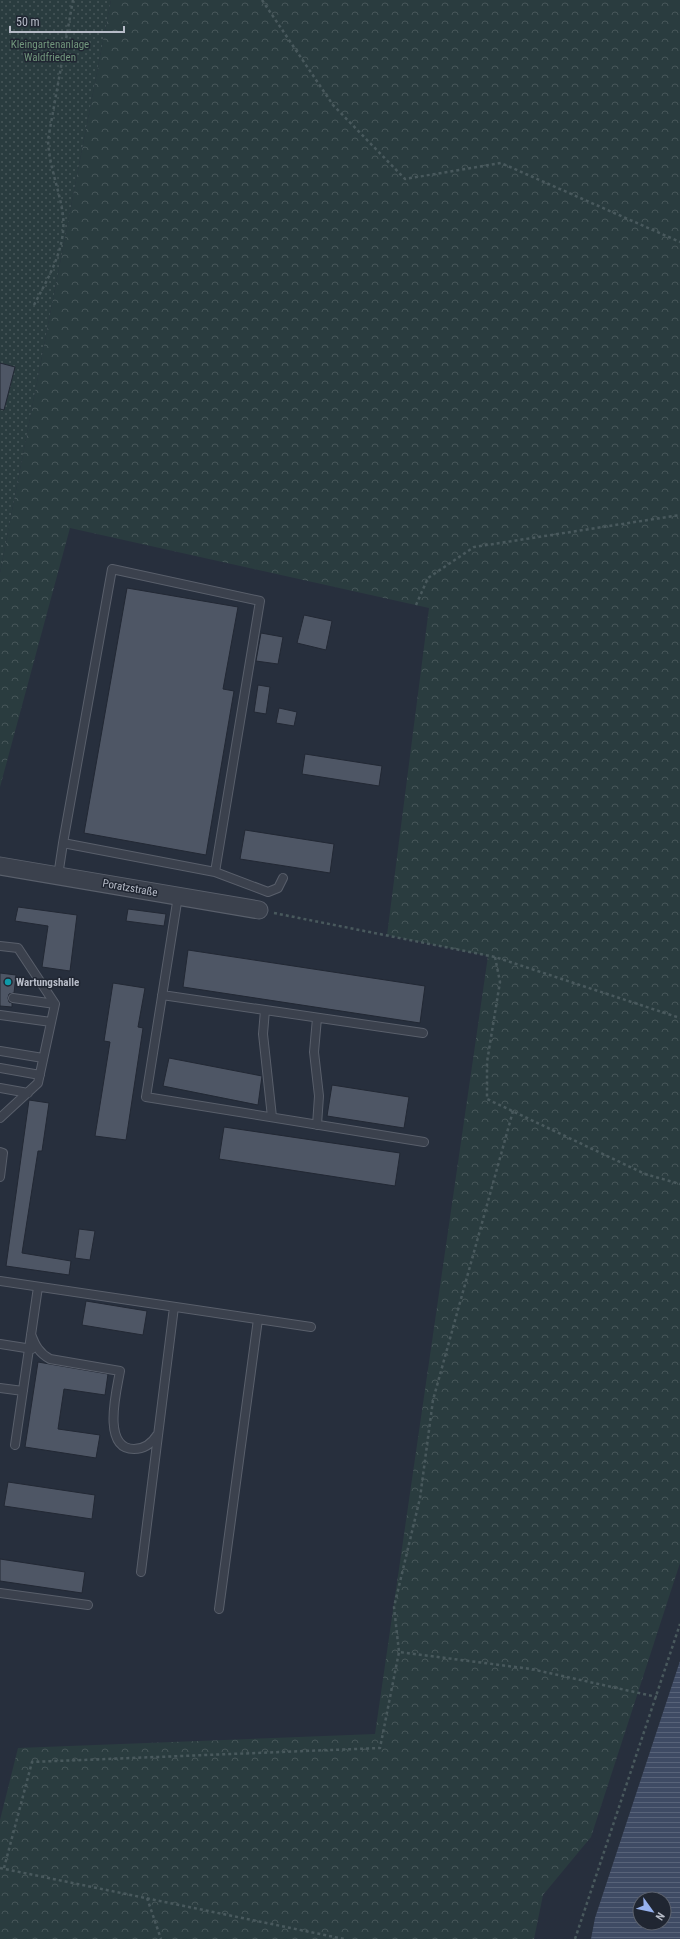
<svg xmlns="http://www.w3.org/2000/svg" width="680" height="1939" font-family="'Roboto Condensed',sans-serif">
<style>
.grass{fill:url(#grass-dots)}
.forest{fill:url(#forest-crowns)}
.water{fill:url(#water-rules);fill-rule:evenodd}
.building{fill:#4e5665;stroke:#222834}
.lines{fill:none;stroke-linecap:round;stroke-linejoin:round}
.service-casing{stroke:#595f6b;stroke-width:10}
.minor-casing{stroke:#595f6b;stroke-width:19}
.path{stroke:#49595d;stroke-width:2.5;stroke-dasharray:3 3;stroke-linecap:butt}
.service{stroke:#3b414d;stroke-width:8}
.minor{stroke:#3b414d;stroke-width:17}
.culture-dot{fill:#0f9aa8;stroke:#202632;stroke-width:1.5}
.labels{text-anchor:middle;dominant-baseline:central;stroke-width:3;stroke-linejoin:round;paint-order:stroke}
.park-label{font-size:11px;fill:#71967c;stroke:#202632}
.street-label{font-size:11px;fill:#b7bcc8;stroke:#202632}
.poi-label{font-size:11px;font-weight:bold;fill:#b7bcc8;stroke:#202632;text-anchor:start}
</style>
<defs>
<pattern id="grass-dots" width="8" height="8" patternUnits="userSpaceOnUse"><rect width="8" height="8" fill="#2a3c3f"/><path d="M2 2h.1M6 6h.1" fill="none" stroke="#475659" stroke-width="1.8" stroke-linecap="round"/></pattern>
<pattern id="forest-crowns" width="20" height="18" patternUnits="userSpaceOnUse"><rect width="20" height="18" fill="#2a3c3f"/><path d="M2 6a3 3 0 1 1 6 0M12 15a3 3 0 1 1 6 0" fill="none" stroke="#475659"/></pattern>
<pattern id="water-rules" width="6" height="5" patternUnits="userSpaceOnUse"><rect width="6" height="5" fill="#3f4b64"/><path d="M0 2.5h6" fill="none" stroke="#586379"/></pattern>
</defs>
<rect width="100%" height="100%" fill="#272f3d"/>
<!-- grass -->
<path class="grass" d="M 0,0 L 111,0 L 0,573 Z"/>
<!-- forest -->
<path class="forest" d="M 111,0 L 680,0 L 680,1563 L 591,1837 L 543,1895 L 534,1939 L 0,1939 L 0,1820 L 18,1748 L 375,1734 L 488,956 L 387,935 L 429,608 L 70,528 L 0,787 L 0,573 Z"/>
<!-- water -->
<path class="water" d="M 680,1661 L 680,1939 L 591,1939 L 595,1918 ZM 640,1899 L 664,1899 L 664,1923 L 640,1923 Z"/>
<!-- building -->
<path class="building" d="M 0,363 L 15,367 L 4,410 L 0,409 Z
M 127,588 L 238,607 L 223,689 L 234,691 L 206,855 L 84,833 Z
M 304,615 L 332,621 L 326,650 L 297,643 Z
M 261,633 L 283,637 L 278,664 L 256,661 Z
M 258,685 L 270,687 L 266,714 L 254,712 Z
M 279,708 L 297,712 L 294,726 L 276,723 Z
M 305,754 L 382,766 L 379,786 L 302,774 Z
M 245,830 L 334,844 L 330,873 L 240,859 Z
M 18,907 L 77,915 L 70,971 L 42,967 L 48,926 L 15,921 Z
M 128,909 L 166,914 L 164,926 L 126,921 Z
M 188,950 L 425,986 L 420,1023 L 183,987 Z
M 0,973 L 16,975 L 14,993 L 9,994 L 8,998 L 9,1002 L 12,1003 L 12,1007 L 0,1006 Z
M 113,983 L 145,988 L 138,1027 L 143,1028 L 126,1140 L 95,1136 L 110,1042 L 104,1041 Z
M 169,1058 L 262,1076 L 258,1105 L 163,1086 Z
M 332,1085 L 409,1097 L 404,1128 L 327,1116 Z
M 29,1100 L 49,1103 L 42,1151 L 38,1151 L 22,1253 L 71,1261 L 69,1275 L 6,1266 Z
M 224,1127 L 400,1153 L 395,1186 L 219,1159 Z
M 79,1229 L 95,1231 L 90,1260 L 75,1258 Z
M 86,1301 L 147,1311 L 143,1335 L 82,1325 Z
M 38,1362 L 108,1374 L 105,1395 L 64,1389 L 58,1429 L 100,1435 L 96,1458 L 25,1447 Z
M 8,1482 L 95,1495 L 92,1519 L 4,1506 Z
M 0,1559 L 85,1572 L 82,1593 L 0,1581 Z"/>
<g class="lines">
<defs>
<path id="service" d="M 215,872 L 268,892 L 278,888 L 283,878
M 58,876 L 63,843 L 112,569 L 260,601 L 215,872 L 63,843
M 178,896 L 146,1097 L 424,1142
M 0,946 L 18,948 L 55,1004 L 38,1083 L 0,1118
M 162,995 L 423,1033
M 13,998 L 55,1004
M 265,1010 L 263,1034 L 272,1117
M 0,1015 L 51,1022
M 317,1018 L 314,1052 L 319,1096 L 317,1125
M 0,1051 L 43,1058
M 0,1068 L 40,1075
M 0,1088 L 28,1093
M 0,1152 L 3,1153 L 0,1177
M 0,1281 L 311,1327
M 31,1334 C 35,1345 39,1353 50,1359 L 120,1371 C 117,1389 101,1449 134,1449 C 144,1449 152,1443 157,1435
M 0,1344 L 32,1349
M 0,1388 L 23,1391
M 15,1445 L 38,1287
M 141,1572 L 174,1307
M 0,1593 L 88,1605
M 219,1609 L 258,1319"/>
<path id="minor" d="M 0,866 L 259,910"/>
</defs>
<!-- service casing -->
<use href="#service" class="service-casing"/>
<!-- minor casing -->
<use href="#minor" class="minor-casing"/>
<!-- path -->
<path class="path" d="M 262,0 L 333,105 L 405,179 L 501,163 L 680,242
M 34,305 C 49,276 69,244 62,209 C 58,186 49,165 48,140 L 73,0
M 416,605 L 428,578 L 474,547 L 680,515
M 274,913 L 495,957 L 680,1018
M 495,957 L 500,982 L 487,1062 L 487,1099 L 645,1174 L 680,1184
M 513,1111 L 433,1400 L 420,1498 L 394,1607 L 399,1652 L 531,1669 L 657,1697
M 0,1868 L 344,1939
M 4,1868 L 32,1762 L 380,1748 L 399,1652
M 147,1898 L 161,1939
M 575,1939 L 680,1624"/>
<!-- service -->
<use href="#service" class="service"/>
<!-- minor -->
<use href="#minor" class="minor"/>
</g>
<!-- markers -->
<circle class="culture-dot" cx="8" cy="982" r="4"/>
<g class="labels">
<!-- park labels -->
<g class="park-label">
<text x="50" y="44">Kleingartenanlage<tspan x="50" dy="13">Waldfrieden</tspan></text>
</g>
<!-- street labels -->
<g class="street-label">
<text transform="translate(130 888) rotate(10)">Poratzstraße</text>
</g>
<!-- poi labels -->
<g class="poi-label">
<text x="16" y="982">Wartungshalle</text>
</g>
</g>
<!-- north arrow -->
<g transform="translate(652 1911) rotate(123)"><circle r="19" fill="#202632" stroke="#5c626e"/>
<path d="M0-3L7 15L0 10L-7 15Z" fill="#96b1ee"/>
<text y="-6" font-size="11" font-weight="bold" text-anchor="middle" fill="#b7bcc8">N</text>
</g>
<!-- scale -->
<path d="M10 26v6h114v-6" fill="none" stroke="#b7bcc8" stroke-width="2"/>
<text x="16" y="26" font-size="12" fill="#b7bcc8" stroke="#202632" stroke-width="3" paint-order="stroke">50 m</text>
</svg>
